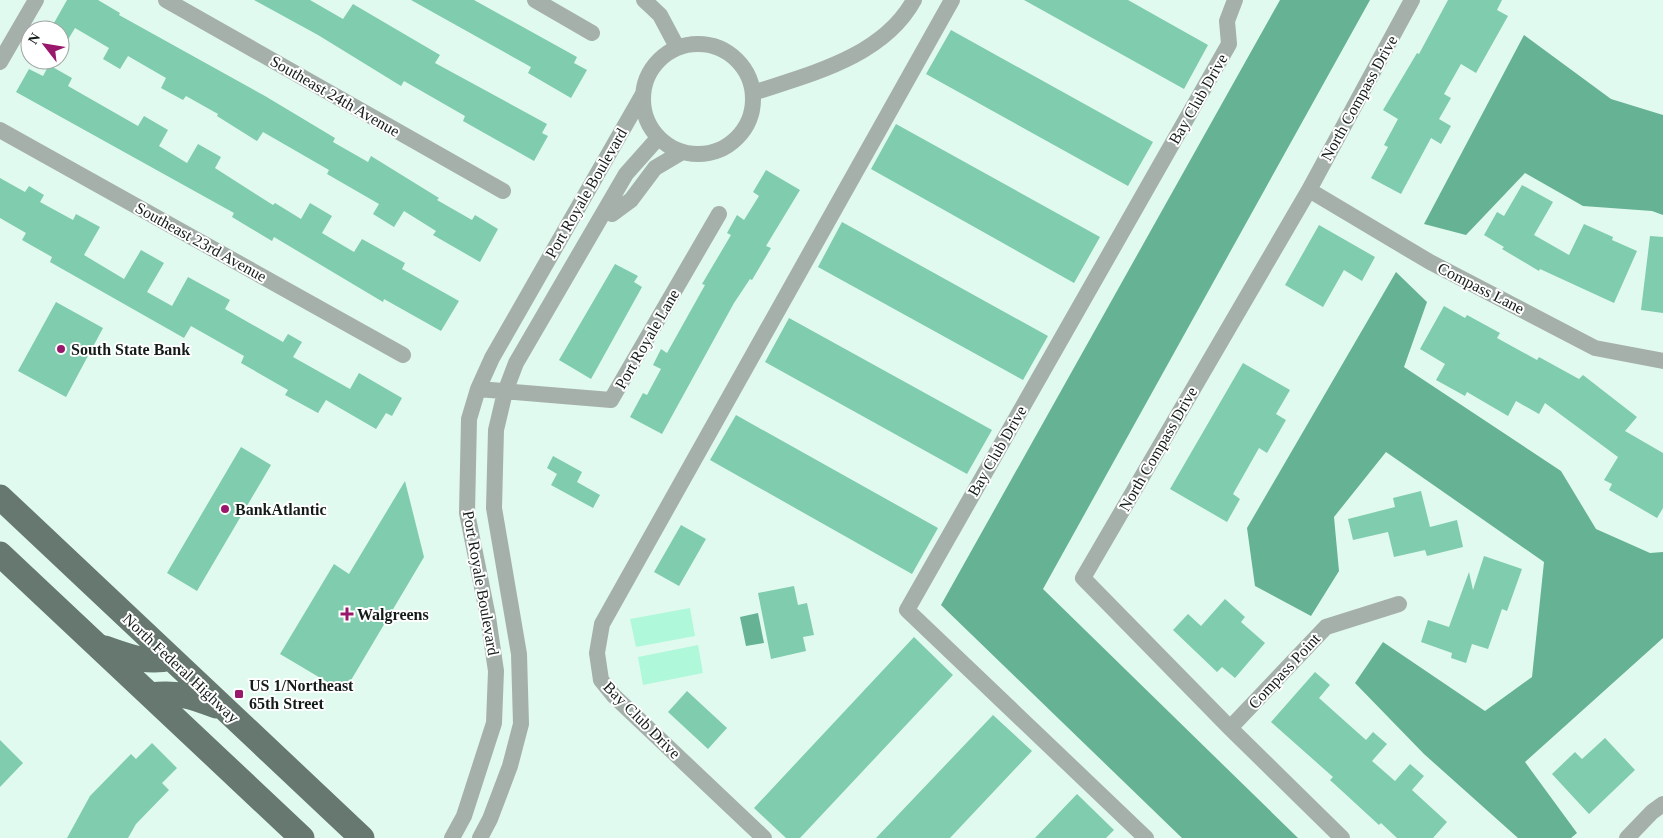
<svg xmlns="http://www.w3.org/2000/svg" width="1663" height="838" font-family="Georgia,serif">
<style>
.green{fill:#b0f8da}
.water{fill:#65b294}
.building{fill:#7fccae}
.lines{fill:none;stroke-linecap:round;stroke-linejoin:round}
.street{stroke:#a6b0ab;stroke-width:16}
.primary{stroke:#667870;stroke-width:25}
.poi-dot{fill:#9a186c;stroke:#fff;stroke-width:2}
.labels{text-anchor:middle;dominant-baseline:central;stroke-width:4;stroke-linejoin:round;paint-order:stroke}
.street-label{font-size:16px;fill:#141c19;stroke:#fff}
.poi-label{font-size:16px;font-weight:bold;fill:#141c19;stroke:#fff;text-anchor:start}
</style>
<rect width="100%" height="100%" fill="#e1faef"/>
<!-- green -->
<path class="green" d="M 690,608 L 695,636 L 636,647 L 630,619 Z
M 698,645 L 703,673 L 643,685 L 638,657 Z"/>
<!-- water -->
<path class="water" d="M 1280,0 L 1370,0 L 1043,589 L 1298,838 L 1182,838 L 941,605 Z
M 1524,35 L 1611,99 L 1663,115 L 1663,215 L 1652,211 L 1583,206 L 1525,173 L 1466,235 L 1424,224 Z
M 1396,272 L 1427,302 L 1404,367 L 1561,471 L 1596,529 L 1650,553 L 1663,552 L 1663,638 L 1525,762 L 1577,833 L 1571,838 L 1518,838 L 1424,754 L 1355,683 L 1383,642 L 1485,711 L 1532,677 L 1544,562 L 1386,452 L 1334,517 L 1339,571 L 1311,616 L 1255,586 L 1247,528 Z
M 758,613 L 764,643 L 746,646 L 740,617 Z"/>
<!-- building -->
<path class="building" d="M 67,0 L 98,0 L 120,13 L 119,15 L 265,96 L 335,138 L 333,142 L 368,162 L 371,156 L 439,198 L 437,200 L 472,220 L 475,215 L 498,229 L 480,262 L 433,235 L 436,231 L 404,211 L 394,227 L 373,214 L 379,204 L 327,174 L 329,170 L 263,132 L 257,141 L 217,116 L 218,114 L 186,96 L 183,100 L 161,88 L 166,78 L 128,56 L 120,69 L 103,59 L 109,48 L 75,28 L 60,53 L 60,30 L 50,30 Z
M 254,0 L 310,0 L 343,19 L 353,4 L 440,55 L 435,63 L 547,124 L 542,133 L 548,136 L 534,161 L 463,121 L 465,116 L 404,81 L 401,86 L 318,35 Z
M 411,0 L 474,0 L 577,57 L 574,63 L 587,70 L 571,98 L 528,73 L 531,67 Z
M 1024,0 L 1128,0 L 1208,45 L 1184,89 Z
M 1448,0 L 1502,0 L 1497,10 L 1508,16 L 1476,73 L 1461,64 L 1444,94 L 1451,98 L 1439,119 L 1451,126 L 1441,144 L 1431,138 L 1401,194 L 1371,178 L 1388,147 L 1384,145 L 1398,119 L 1383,110 L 1417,53 L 1419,54 Z
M 951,30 L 1153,142 L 1128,186 L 926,74 Z
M 49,65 L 72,78 L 68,86 L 138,126 L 144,116 L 168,130 L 159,146 L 187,163 L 198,144 L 221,157 L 215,168 L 273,205 L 275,203 L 301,219 L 310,203 L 332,216 L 322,233 L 354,252 L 362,239 L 405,263 L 402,269 L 459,301 L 441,331 L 384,299 L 383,302 L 274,237 L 272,241 L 232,217 L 234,213 L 16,92 L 29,69 L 43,76 Z
M 896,124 L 1100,237 L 1074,283 L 871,169 Z
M 766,170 L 800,190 L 766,246 L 771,248 L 752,280 L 750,279 L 734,303 L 662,434 L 630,417 L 643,393 L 647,395 L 661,369 L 653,365 L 661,349 L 667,353 L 705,285 L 702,284 L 731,235 L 727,233 L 737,215 L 744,220 L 759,196 L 753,192 Z
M 0,178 L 25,192 L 29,186 L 44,195 L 40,202 L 73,220 L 76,214 L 100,227 L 84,255 L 124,279 L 141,250 L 164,263 L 147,292 L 172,306 L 188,277 L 230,300 L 225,309 L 283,342 L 288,334 L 302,342 L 293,357 L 350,389 L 359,373 L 402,398 L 392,416 L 386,413 L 376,429 L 326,400 L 318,413 L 285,395 L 288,390 L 241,363 L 244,356 L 191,326 L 184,338 L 50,262 L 52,257 L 22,240 L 26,233 L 0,218 Z
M 1522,185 L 1553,202 L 1534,235 L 1569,255 L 1584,224 L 1613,237 L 1612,240 L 1637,251 L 1614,303 L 1540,269 L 1539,271 L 1502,249 L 1504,247 L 1484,235 L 1497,212 L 1504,216 Z
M 842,222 L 1048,336 L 1023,380 L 818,267 Z
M 1319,225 L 1375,257 L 1362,281 L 1344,270 L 1323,307 L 1285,285 Z
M 1650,236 L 1663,237 L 1663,313 L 1641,310 Z
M 615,264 L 638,276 L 634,282 L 642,287 L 591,379 L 559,360 Z
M 56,302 L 103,328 L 66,397 L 18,371 Z
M 1444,306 L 1465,318 L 1467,315 L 1500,333 L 1497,338 L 1537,360 L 1539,357 L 1579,379 L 1583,375 L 1637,417 L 1625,431 L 1663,453 L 1663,508 L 1657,518 L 1609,490 L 1612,484 L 1604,480 L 1618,457 L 1545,403 L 1539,414 L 1516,401 L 1508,416 L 1467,392 L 1465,396 L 1436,380 L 1445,364 L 1420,349 Z
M 789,318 L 992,430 L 967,474 L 765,362 Z
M 1243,363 L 1290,390 L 1276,414 L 1286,420 L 1267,453 L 1259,448 L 1233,494 L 1240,499 L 1227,522 L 1170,489 Z
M 736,415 L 938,528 L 912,574 L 710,460 Z
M 241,447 L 271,465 L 197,591 L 167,573 Z
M 553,456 L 582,472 L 577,482 L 600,495 L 593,508 L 551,485 L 557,474 L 547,468 Z
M 405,481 L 424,557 L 344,692 L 280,654 L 334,564 L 349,574 Z
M 1421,491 L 1430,527 L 1457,520 L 1463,547 L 1427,556 L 1425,550 L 1394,557 L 1388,532 L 1353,540 L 1348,519 L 1395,507 L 1393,498 Z
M 681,525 L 706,539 L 679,586 L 654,572 Z
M 1484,556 L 1522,569 L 1507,611 L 1502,609 L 1488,649 L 1472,644 L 1466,663 L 1451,658 L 1452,653 L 1421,642 L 1428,620 L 1449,627 L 1469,572 L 1473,590 Z
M 794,586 L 798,605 L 807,603 L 814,635 L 803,637 L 806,651 L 771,659 L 758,593 Z
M 1225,599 L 1245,617 L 1241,622 L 1265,643 L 1235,678 L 1222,667 L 1217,672 L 1173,630 L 1188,614 L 1201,626 Z
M 914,637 L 953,675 L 800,838 L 786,838 L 754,808 Z
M 1315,672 L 1330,685 L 1319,698 L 1366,740 L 1373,732 L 1387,744 L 1372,761 L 1395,781 L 1410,764 L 1424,776 L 1412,790 L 1447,822 L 1433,838 L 1397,838 L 1381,823 L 1379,825 L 1330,780 L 1333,777 L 1271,722 Z
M 687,691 L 727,728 L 708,749 L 668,712 Z
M 993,715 L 1032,751 L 950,838 L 876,838 Z
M 1605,738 L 1635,770 L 1589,814 L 1552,774 L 1575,752 L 1582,759 Z
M 0,740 L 23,763 L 0,787 Z
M 152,743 L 177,768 L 162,783 L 169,790 L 136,824 L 128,838 L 67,838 L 90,796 L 131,754 L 136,759 Z
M 1077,794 L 1114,830 L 1106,838 L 1035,838 Z"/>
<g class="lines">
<!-- street -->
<path class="street" d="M 166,0 L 503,191
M 535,0 L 592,33
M 644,0 L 660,15 L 677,47
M643 99a55 55 0 1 1 110 0a55 55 0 1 1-110 0Z
M 0,62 L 36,0
M 753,93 C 810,74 883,57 914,0
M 0,130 L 403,355
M 1309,190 L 1430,262 L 1595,348 L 1663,361
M 612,214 L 631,200 L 655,168 L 682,152
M 478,389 L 611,400 L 719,214
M 1230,728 L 1326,627 L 1399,604
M 452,838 L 464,816 L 494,723 L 496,671 L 488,617 L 467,513 L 469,419 L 478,389 L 492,358 L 643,94
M 480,838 L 490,819 L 510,766 L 521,724 L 519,654 L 494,508 L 496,430 L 505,392 L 516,363 L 626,174 L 658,138
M 764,838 L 614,696 L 601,680 L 597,653 L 602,624 L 952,0
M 1146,838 L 907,610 L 1229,44 L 1227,21 L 1235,0
M 1342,838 L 1230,728 L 1083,578 L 1309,190 L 1412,0
M 1627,838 L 1652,812 L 1663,804"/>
<!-- primary -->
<path class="primary" d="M 0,497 L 362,838
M 0,554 L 302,838
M 105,648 C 128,656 147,664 171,658
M 150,695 C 177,692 191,696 216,706"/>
</g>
<!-- markers -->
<g class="poi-dot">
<circle cx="61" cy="349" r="5"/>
<circle cx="225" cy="509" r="5"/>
<path d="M344.5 606.5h5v5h5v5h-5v5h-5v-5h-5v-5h5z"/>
<rect x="234" y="689" width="10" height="10" rx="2.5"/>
</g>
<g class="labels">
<!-- street labels -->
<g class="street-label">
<text transform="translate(335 96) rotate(30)">Southeast 24th Avenue</text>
<text transform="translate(1359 98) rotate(-61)">North Compass Drive</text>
<text transform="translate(1198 99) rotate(-60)">Bay Club Drive</text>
<text transform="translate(586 193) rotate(-60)">Port Royale Boulevard</text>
<text transform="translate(201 242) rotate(29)">Southeast 23rd Avenue</text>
<text transform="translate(1481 288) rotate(27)">Compass Lane</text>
<text transform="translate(647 339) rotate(-60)">Port Royale Lane</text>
<text transform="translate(1158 449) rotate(-60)">North Compass Drive</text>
<text transform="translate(997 451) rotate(-60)">Bay Club Drive</text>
<text transform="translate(481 583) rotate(80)">Port Royale Boulevard</text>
<text transform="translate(181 668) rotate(43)">North Federal Highway</text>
<text transform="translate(1284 671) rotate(-47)">Compass Point</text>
<text transform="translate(642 720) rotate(45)">Bay Club Drive</text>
</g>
<!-- poi labels -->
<g class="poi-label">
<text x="71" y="349">South State Bank</text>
<text x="235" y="509">BankAtlantic</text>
<text x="357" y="614">Walgreens</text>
<text x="249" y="685">US 1/Northeast<tspan x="249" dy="18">65th Street</tspan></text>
</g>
</g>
<!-- north arrow -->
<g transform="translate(45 45) rotate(301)"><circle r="24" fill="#ffffff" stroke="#a1a4a3"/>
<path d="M0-4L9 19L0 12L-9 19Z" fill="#9a186c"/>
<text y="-8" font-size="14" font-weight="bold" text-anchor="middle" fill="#141c19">N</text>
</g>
</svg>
